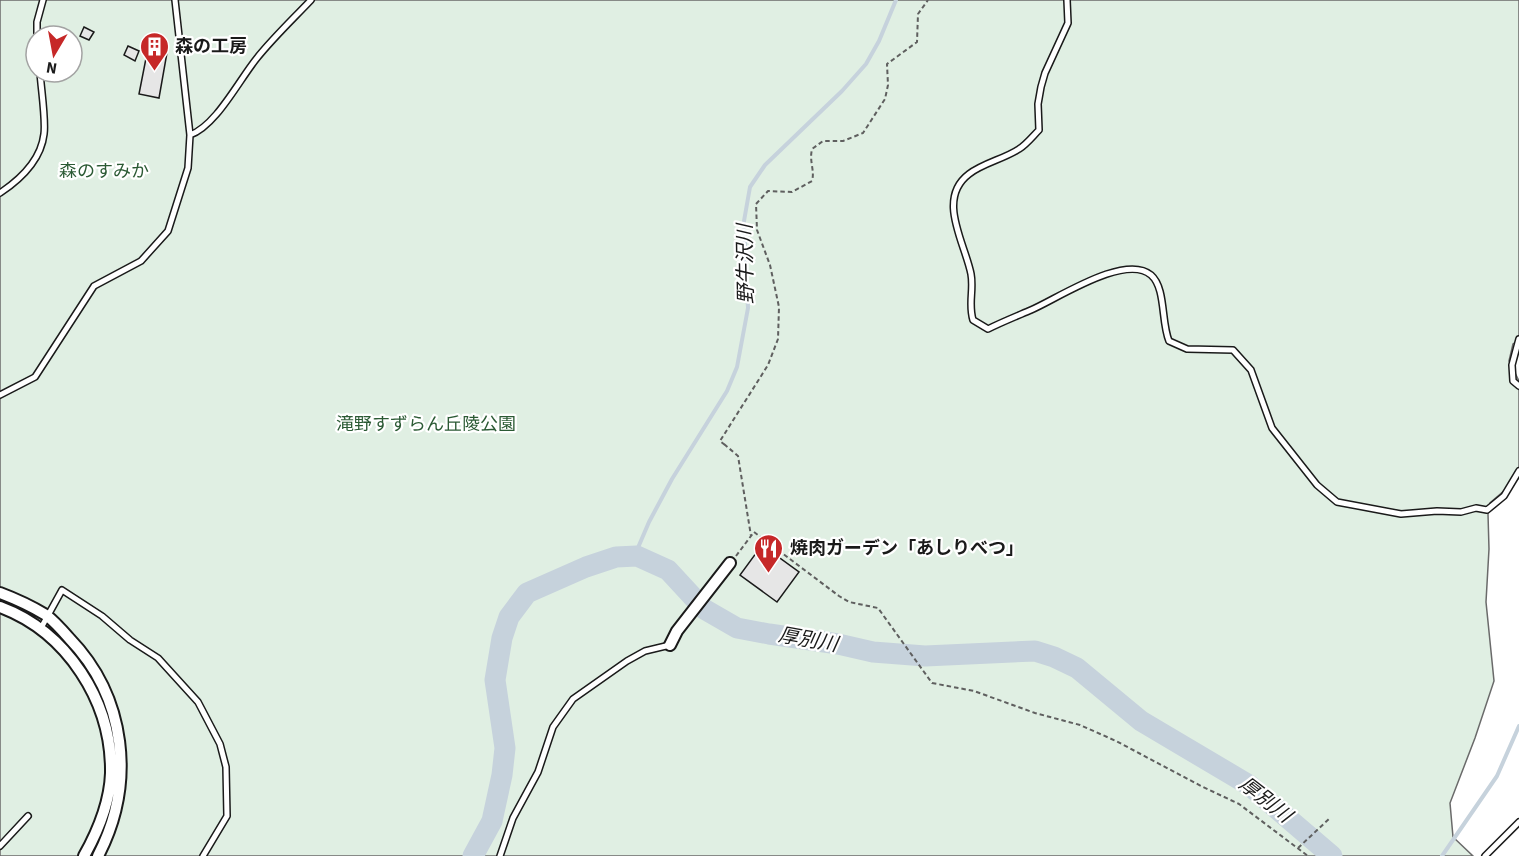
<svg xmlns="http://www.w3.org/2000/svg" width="1519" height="856" font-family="'Source Sans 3','Noto Sans JP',sans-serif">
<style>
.green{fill:#e0efe3;stroke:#6a6a6a;stroke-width:1.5;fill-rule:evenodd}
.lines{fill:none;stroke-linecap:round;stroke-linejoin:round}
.stream{stroke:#c6d2dc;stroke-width:4}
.river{stroke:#c6d2dc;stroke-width:21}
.building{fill:#e6e6e6;stroke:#1a1a1a;stroke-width:1.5}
.service-casing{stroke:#1a1a1a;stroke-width:8}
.minor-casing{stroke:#1a1a1a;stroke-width:14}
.path{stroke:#5f5f5f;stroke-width:2;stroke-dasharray:4.5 3;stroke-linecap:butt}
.service{stroke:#fff;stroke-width:5}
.minor{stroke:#fff;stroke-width:10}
.labels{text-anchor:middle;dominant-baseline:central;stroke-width:4.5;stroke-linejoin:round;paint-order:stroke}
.poi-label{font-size:18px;font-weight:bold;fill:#1a1a1a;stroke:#fff;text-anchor:start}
.park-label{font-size:18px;fill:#2b5a34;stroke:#fff}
.water-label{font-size:20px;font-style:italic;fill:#1a1a1a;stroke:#fff}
</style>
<rect width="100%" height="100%" fill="#fff"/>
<!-- green -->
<path class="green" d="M 0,0 L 1519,0 L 1519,340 L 1513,344 L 1509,361 L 1519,381 L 1519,478 L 1490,503 L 1488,514 L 1489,549 L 1486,602 L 1494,681 L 1475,738 L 1450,803 L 1453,837 L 1473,856 L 0,856 ZM 36,36 L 72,36 L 72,72 L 36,72 Z"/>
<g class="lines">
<!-- stream -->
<path class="stream" d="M 637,556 L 637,550 L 649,522 L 672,479 L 727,391 L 737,367 L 748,308 L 744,221 L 750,187 L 765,165 L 842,91 L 866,64 L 879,41 L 896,0
M 1442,856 L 1497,776 L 1519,726"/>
<!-- river -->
<path class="river" d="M 473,856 L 492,821 L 502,775 L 505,748 L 495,680 L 502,638 L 509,617 L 527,593 L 586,567 L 616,557 L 637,556 L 668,570 L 704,609 L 737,628 L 769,634 L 838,644 L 873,652 L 925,656 L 1035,651 L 1054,657 L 1077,668 L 1141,721 L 1249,785 L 1332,856"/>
</g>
<!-- building -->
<path class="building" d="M 84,27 L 94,32 L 89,40 L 80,36 Z
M 149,43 L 168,47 L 159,98 L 139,94 Z
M 128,46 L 139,51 L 135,61 L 124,55 Z
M 762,545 L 799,572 L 777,602 L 740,575 Z"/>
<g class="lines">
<defs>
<path id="service" d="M 1067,0 L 1068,23 L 1045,73 L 1041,87 L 1038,104 L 1039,130 C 1033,136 1026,145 1019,149 C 1004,159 983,163 969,174 C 936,199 965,243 971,274 C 974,290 968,304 973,320 L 988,329 C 1002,322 1017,316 1031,310 C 1057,299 1125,253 1151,275 C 1166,288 1161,322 1169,341 L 1187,349 L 1233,350 L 1251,370 L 1272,428 L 1317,485 L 1337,502 L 1401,514 L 1437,511 L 1461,512 L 1476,508 L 1487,510 L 1504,496 L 1519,471
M 37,36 L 37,22 L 43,0
M 190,135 C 216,126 239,80 257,58 C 273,38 293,19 311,0
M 0,193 C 21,179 41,160 44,134 C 46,120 41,88 40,72
M 1519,339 L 1512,365 L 1513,381 L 1519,386
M 0,395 L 35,377 L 94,286 L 141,261 L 168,231 L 188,168 L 190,135 L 175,0
M 41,628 L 62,590 L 102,616 L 130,640 L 158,658 L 198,702 L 220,744 L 226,767 L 227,816 L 203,856
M 0,846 L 28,816
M 500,856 L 513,818 L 538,772 L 553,727 L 573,699 L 627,661 L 645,651 L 670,645
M 1485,856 L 1519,822"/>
<path id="minor" d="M 0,593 C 16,599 31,606 46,615 C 54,621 62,630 69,638 C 126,697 136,783 98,856
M 0,607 C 67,632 112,701 111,773 C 110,802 98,831 84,856
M 670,645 L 677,631 L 730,563"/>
</defs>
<!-- service casing -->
<use href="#service" class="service-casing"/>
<!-- minor casing -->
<use href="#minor" class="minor-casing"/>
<!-- path -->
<path class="path" d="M 724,444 L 738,456 L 751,536
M 725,445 L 720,441 L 768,365 L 778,339 L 779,307 L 770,265 L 757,230 L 756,204 L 768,191 L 792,192 L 812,181 C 815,170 809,162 812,149 L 823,141 L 843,141 L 863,133 L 885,99 L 888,85 L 887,64 L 917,42 L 918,14 L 928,0
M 736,556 L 754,532 L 839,596 L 849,602 L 878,608 L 932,683 L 974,691 L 1035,713 L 1080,725 L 1116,741 L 1201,786 L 1239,804 L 1308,856
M 1298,848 L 1330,818"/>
<!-- service -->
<use href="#service" class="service"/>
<!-- minor -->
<use href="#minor" class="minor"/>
</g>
<!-- icons -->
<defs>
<symbol id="building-pin" viewBox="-11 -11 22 30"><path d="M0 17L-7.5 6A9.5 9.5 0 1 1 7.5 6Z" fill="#c62828" stroke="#fff"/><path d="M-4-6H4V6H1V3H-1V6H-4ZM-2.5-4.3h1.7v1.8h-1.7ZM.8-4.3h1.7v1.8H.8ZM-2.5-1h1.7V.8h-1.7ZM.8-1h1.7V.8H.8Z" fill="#fff"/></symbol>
<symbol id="restaurant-pin" viewBox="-11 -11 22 30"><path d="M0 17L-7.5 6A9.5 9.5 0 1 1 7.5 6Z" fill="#c62828" stroke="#fff"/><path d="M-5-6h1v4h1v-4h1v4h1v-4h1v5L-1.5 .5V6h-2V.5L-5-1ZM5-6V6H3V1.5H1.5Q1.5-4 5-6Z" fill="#fff"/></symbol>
</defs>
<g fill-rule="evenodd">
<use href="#building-pin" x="138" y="30" width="33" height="45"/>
<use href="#restaurant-pin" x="752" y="532" width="33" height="45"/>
</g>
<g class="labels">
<!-- poi labels -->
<g class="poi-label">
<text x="175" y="46">森の工房</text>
<text x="790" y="548">焼肉ガーデン「あしりべつ」</text>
</g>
<!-- park labels -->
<g class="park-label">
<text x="104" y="171">森のすみか</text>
<text x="426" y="424">滝野すずらん丘陵公園</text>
</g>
<!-- water labels -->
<g class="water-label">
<text transform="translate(746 264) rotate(-91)">野牛沢川</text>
<text transform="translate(808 640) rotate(10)">厚別川</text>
<text transform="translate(1265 800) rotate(38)">厚別川</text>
</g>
</g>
<!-- north arrow -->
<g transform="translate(54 54) rotate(190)"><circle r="28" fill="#ffffff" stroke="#a3a3a3" stroke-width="1.5"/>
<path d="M0-4.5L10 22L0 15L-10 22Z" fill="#c62828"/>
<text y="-9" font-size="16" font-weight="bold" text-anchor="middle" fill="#1a1a1a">N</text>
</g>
</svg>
